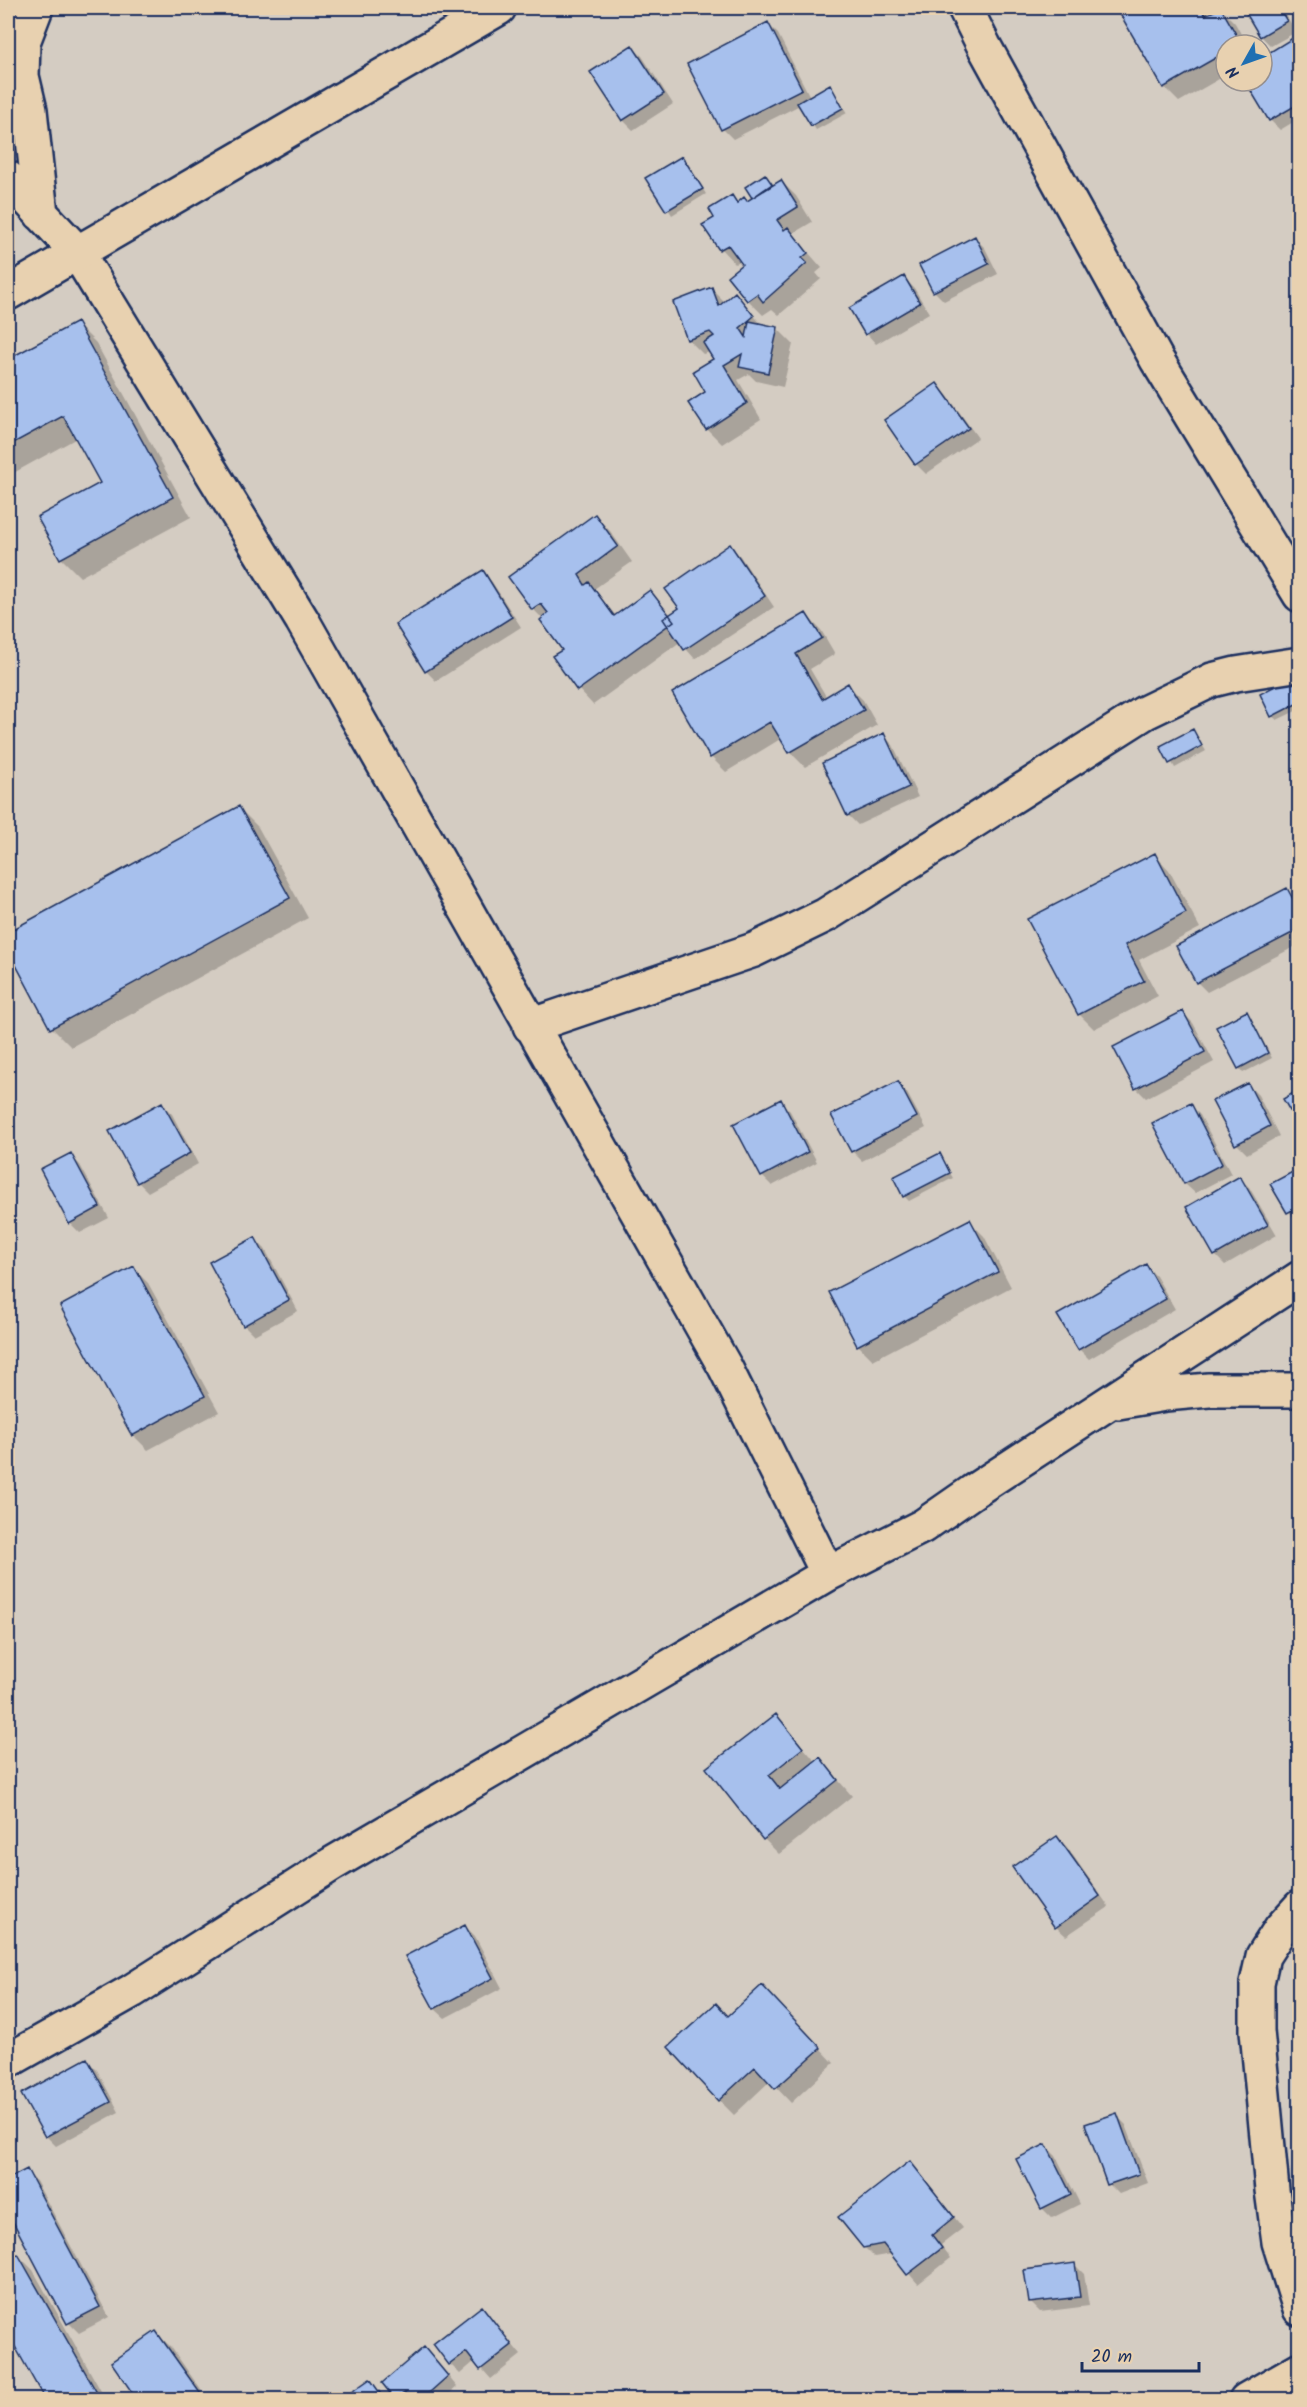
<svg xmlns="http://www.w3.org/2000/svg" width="1307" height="2407" font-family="Kalam,sans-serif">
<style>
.shadow{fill:#0003}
.building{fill:#a7c0ed;stroke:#1b2f5e;stroke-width:1.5}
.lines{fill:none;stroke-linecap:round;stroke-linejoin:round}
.minor-casing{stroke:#1b2f5e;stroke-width:38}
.tertiary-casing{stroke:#1b2f5e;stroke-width:38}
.minor{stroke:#e8d1b0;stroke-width:33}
.tertiary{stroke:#e8d1b0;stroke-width:33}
</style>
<rect width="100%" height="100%" fill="#d4ccc2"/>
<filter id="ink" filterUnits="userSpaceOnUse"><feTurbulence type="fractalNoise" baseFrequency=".0167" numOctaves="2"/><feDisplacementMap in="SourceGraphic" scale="12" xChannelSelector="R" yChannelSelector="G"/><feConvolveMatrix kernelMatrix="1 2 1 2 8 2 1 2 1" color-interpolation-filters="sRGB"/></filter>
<g filter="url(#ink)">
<!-- shadow -->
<path class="shadow" d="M 1134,8 L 1205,8 L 1209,14 L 1220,8 L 1235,23 L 1247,45 L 1226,45 L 1226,75 L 1179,102 L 1164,87 L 1122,15 Z
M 1245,8 L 1282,8 L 1296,32 L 1271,46 L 1261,36 Z
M 768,24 L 778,34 L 810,97 L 830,86 L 847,113 L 816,130 L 800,105 L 733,139 L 723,129 L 689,65 Z
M 1300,42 L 1300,118 L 1280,130 L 1270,120 L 1247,81 L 1262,81 L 1262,58 Z
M 632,47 L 642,56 L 673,104 L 633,130 L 623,120 L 592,72 Z
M 682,157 L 706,194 L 672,215 L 648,178 Z
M 765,175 L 774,186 L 781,181 L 796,196 L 812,222 L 792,234 L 822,268 L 816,273 L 821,279 L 779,315 L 772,309 L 763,315 L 748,300 L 729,276 L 744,264 L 741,260 L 735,264 L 721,249 L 705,225 L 716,218 L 732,197 L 738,203 L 747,203 L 755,198 L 753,197 Z
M 975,238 L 985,248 L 998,274 L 944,301 L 934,291 Z
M 904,278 L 914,288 L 929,313 L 876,344 L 867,334 Z
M 712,289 L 725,302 L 735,294 L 763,326 L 778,329 L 793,344 L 783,387 L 756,381 L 749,374 L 738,380 L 761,419 L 722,444 L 707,429 L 707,393 L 715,360 L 710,352 L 703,354 L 688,339 Z
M 77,324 L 96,343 L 191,517 L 80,577 L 61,558 L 102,483 L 77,438 L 8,476 L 8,361 Z
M 937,385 L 947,395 L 978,438 L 926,474 L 916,464 L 886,421 Z
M 595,516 L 610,531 L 632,562 L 594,589 L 616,616 L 650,592 L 671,615 L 681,608 L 730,546 L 740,556 L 774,607 L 695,659 L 680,642 L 593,705 L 579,690 L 555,657 L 564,651 L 543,619 L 533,609 Z
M 482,572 L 492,582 L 521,627 L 436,681 L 426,671 Z
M 806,615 L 821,630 L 835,654 L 810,669 L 827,698 L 848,685 L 863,700 L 877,725 L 805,767 L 790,752 L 782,738 L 726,772 L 711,757 Z
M 1300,675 L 1300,709 L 1277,720 L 1272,716 Z
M 1193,730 L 1206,751 L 1175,768 L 1162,746 Z
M 883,735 L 893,745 L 918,797 L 858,825 L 848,815 Z
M 239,808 L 258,827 L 308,918 L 71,1047 L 52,1028 L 8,947 L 8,933 Z
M 1155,855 L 1169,870 L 1200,928 L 1139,960 L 1158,996 L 1094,1029 L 1079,1014 Z
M 1287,890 L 1300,906 L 1300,944 L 1207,992 L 1197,982 Z
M 1183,1013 L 1193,1023 L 1214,1062 L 1146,1098 L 1136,1088 Z
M 1247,1013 L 1251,1018 L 1272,1058 L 1243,1073 L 1239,1068 Z
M 897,1083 L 907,1093 L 926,1128 L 862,1161 L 852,1151 Z
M 1248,1085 L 1258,1095 L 1279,1136 L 1247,1154 L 1237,1144 Z
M 780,1101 L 790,1111 L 817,1162 L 772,1186 L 762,1176 Z
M 162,1104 L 172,1114 L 198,1164 L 148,1192 L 138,1182 Z
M 1190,1105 L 1200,1115 L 1231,1174 L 1195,1193 L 1185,1184 L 1154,1124 Z
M 70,1155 L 80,1165 L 109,1218 L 80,1233 L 70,1223 L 42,1170 Z
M 939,1155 L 953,1178 L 909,1201 L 904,1196 Z
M 1300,1170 L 1300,1213 L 1293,1217 L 1273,1185 Z
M 1239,1178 L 1249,1187 L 1277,1235 L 1225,1265 L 1215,1255 L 1188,1207 Z
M 969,1221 L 984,1236 L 1011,1287 L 873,1360 L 858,1345 Z
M 255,1239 L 265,1249 L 298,1311 L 254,1335 L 244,1325 Z
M 1146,1266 L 1156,1276 L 1175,1309 L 1089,1359 L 1079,1349 Z
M 133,1268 L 148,1283 L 219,1412 L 148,1450 L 133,1435 Z
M 776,1716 L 816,1762 L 820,1759 L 852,1796 L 779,1854 L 764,1839 L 709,1769 Z
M 1057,1838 L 1067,1847 L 1109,1907 L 1066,1936 L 1056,1927 Z
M 465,1926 L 475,1936 L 502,1988 L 445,2018 L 435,2009 L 407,1957 Z
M 777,2002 L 834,2063 L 791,2103 L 770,2081 L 734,2115 L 719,2100 L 729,2018 Z
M 87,2060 L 97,2070 L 119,2112 L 56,2146 L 46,2136 L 24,2094 Z
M 1116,2115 L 1126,2125 L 1148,2183 L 1119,2194 L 1109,2184 Z
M 1046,2146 L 1056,2156 L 1080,2204 L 1052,2218 L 1042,2208 Z
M 910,2163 L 963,2228 L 941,2245 L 951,2258 L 918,2284 L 892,2254 L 874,2257 L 864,2247 Z
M 26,2171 L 36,2181 L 109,2317 L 79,2333 L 69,2323 L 8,2209 L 8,2181 Z
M 18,2255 L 33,2270 L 106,2400 L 47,2400 L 8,2331 L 8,2261 Z
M 1074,2264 L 1084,2274 L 1089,2306 L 1040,2312 L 1030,2302 Z
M 482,2308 L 521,2355 L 491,2379 L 475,2361 L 460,2374 L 450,2364 Z
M 156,2333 L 171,2347 L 208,2400 L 136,2400 Z
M 434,2359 L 457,2387 L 442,2400 L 397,2400 L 395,2397 Z"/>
<!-- building -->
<path class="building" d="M 1131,8 L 1200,8 L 1205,15 L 1221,8 L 1241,43 L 1226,45 L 1226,52 L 1163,88 L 1120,14 Z
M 1243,8 L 1279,8 L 1287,21 L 1260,37 Z
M 768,22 L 802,89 L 721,130 L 687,64 Z
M 1296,36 L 1300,42 L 1300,103 L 1269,121 L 1245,81 L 1262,81 L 1262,57 Z
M 632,45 L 664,94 L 622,121 L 590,72 Z
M 830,84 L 843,108 L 811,126 L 797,103 Z
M 682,156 L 703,189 L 666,211 L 645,178 Z
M 765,174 L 772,184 L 752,198 L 745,187 Z
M 781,180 L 798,207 L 777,220 L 784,230 L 788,227 L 808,253 L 802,258 L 807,263 L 763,302 L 757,294 L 747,301 L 727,276 L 742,264 L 728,245 L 719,250 L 702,225 L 714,218 L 709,209 L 732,195 L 737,203 L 744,197 L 747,201 Z
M 975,236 L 989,264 L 933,292 L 919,265 Z
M 904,276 L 920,303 L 865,335 L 849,308 Z
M 712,287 L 719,306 L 735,292 L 754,316 L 740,328 L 746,337 L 749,321 L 778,327 L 768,373 L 739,367 L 742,354 L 724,365 L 747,403 L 706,430 L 688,403 L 705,392 L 693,371 L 713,359 L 703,343 L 714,336 L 710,332 L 687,340 L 673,302 Z
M 77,322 L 173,497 L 60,559 L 37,517 L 100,483 L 63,416 L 8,446 L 8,359 Z
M 937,383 L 969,428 L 915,465 L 884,420 Z
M 595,514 L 618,546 L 579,575 L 585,585 L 589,582 L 614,616 L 650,590 L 674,621 L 577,691 L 552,656 L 562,650 L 540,620 L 548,613 L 541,604 L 532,610 L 508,577 Z
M 730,544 L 765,596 L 684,650 L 663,619 L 679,608 L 665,589 Z
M 483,570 L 512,617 L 425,672 L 395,624 Z
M 806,613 L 822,638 L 796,654 L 822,699 L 848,683 L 864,710 L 789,753 L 770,722 L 710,758 L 672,693 Z
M 1300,673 L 1300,702 L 1271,717 L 1260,694 Z
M 1193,729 L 1202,746 L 1169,764 L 1160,746 Z
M 884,733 L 909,787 L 847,816 L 822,763 Z
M 239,806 L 290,898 L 50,1029 L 8,950 L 8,932 Z
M 1155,853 L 1186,913 L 1125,945 L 1144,981 L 1078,1015 L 1027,919 Z
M 1287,888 L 1300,912 L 1300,929 L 1196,983 L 1176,946 Z
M 1183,1011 L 1205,1052 L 1135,1089 L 1113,1047 Z
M 1247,1011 L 1268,1053 L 1238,1069 L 1216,1027 Z
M 898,1081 L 917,1117 L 851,1152 L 831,1115 Z
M 1248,1083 L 1270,1126 L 1235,1145 L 1212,1101 Z
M 1300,1089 L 1300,1128 L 1283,1099 Z
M 781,1099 L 808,1152 L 761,1177 L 733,1124 Z
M 162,1102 L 190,1153 L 137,1183 L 109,1131 Z
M 1191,1103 L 1222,1164 L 1184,1184 L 1152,1123 Z
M 71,1153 L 100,1207 L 69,1224 L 40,1169 Z
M 940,1153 L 950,1173 L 903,1197 L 893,1177 Z
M 1300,1168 L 1300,1206 L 1287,1213 L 1270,1184 Z
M 1240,1176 L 1268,1225 L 1214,1256 L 1186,1207 Z
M 970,1219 L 998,1272 L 857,1346 L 829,1292 Z
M 255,1237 L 289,1300 L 243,1326 L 209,1262 Z
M 1146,1264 L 1166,1299 L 1078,1350 L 1057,1315 Z
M 134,1266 L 205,1396 L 132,1436 L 60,1306 Z
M 776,1714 L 803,1748 L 769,1775 L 780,1789 L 820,1757 L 838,1780 L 763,1840 L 706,1768 Z
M 1057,1836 L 1100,1896 L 1055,1928 L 1012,1867 Z
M 465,1925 L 493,1978 L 434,2009 L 405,1956 Z
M 762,1985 L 821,2048 L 775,2089 L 755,2067 L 718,2101 L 668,2047 L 716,2003 L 728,2016 Z
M 87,2058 L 111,2102 L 45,2137 L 21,2094 Z
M 1117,2113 L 1139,2174 L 1107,2185 L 1085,2124 Z
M 1046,2144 L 1071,2194 L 1041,2209 L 1016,2159 Z
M 910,2161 L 954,2217 L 932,2235 L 942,2248 L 907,2275 L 883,2244 L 863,2248 L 838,2217 Z
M 27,2169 L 100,2307 L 67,2324 L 8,2212 L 8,2179 Z
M 18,2254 L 101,2400 L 45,2400 L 8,2334 L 8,2260 Z
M 1075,2263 L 1080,2297 L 1029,2303 L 1024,2270 Z
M 482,2306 L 512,2345 L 480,2370 L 466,2352 L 449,2365 L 433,2344 Z
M 156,2331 L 205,2400 L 133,2400 L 136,2398 L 111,2362 Z
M 424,2347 L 448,2376 L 421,2400 L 411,2400 L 405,2393 L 394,2398 L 382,2383 Z
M 370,2379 L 385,2400 L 340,2400 Z"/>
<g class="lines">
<defs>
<path id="minor" d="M 36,8 L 23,42 L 22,76 L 30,110 L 41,214
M 965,8 L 984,46 L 1157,360 L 1300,595
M 8,178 L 77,252 L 302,620 L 725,1367 L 828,1574
M 530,1026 L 754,950 L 826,915 L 1144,713 L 1212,680 L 1236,674 L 1300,664
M 1118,1402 L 1165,1394 L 1209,1390 L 1300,1390
M 1300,1907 L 1281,1928 L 1263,1956 L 1257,1983 L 1257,2031 L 1272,2190 L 1279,2242 L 1300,2309
M 8,2061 L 132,1991 L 332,1864 L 828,1574 L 923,1526 L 972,1492 L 1300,1278
M 1246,2400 L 1300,2369"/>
<path id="tertiary" d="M 8,293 L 499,8"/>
</defs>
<!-- minor casing -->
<use href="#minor" class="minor-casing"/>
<!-- tertiary casing -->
<use href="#tertiary" class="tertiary-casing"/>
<!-- minor -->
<use href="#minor" class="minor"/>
<!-- tertiary -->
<use href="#tertiary" class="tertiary"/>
</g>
</g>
<!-- margin -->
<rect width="1307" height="2407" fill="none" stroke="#e8d1b0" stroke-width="30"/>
<rect x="15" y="15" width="1277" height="2377" fill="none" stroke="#1b2f5e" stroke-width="2" filter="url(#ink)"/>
<!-- north arrow -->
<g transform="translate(1244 63) rotate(230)"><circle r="28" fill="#e8d1b0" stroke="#96908f" stroke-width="1.5"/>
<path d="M0-4.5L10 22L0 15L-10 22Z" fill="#1f6fb2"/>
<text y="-9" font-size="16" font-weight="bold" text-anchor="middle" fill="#1b2f5e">N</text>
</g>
<!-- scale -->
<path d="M1082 2362v9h117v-9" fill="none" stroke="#1b2f5e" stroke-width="3"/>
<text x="1091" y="2362" font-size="18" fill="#1b2f5e" stroke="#e8d1b0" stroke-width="4.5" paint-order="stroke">20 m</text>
</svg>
